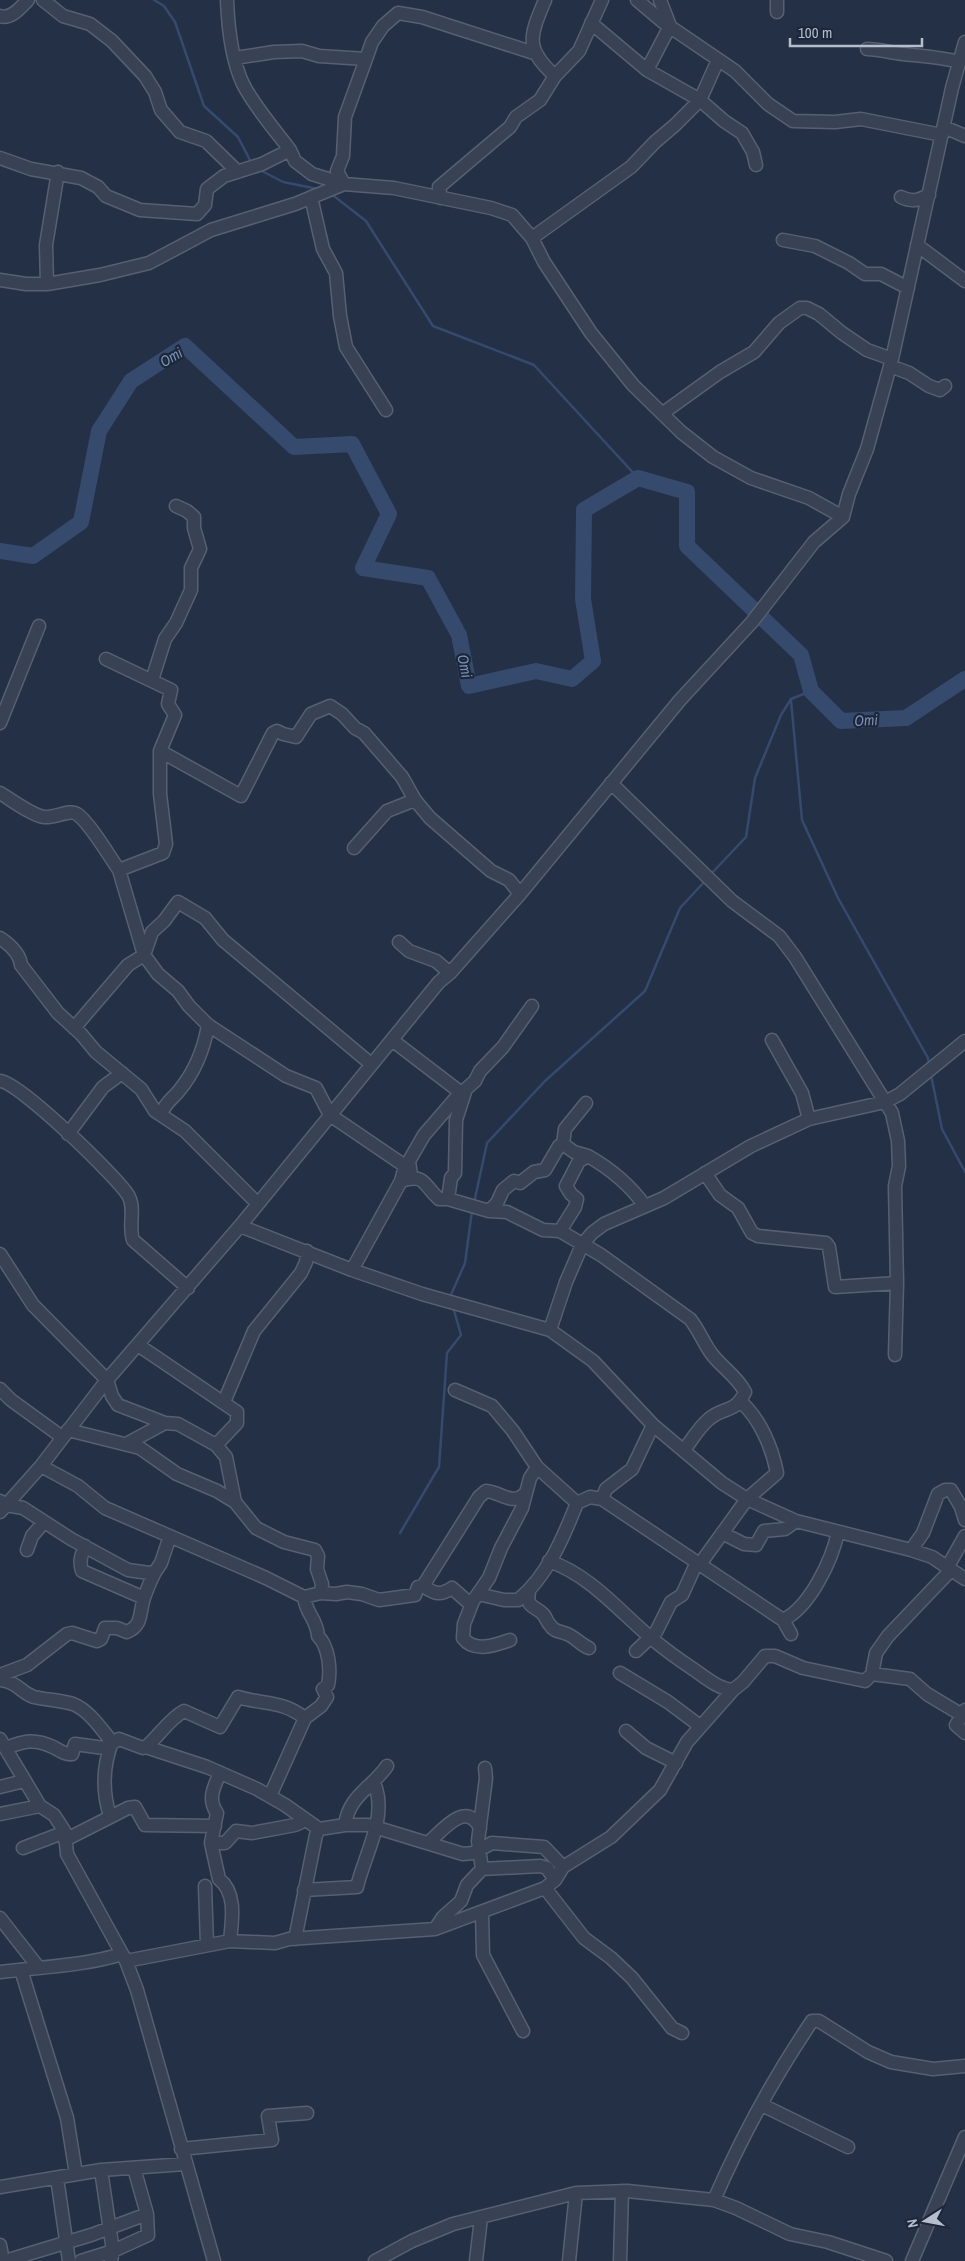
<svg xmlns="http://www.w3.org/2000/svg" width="965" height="2261" font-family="'Archivo Narrow',sans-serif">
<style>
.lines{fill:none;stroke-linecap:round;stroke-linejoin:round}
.stream{stroke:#364a6d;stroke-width:2.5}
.river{stroke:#364a6d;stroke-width:16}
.minor-casing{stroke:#576071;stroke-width:15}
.minor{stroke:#384254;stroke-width:12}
.labels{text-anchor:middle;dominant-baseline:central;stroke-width:4.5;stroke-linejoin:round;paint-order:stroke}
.water-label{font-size:15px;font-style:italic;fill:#7a91b8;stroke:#1d2739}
</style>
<rect width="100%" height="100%" fill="#243045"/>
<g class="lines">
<!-- stream -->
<path class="stream" d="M 154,0 L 164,6 L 175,22 L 204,106 L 238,137 L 252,164
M 258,169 L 283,182 L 318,189
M 330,193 L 366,221 L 433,326 L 534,365 L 638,478
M 791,700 L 802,820 L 838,898 L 928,1058 L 929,1065
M 711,874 L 746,837 L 755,778 L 781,715 L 791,699 L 811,691
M 931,1075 L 942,1129 L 965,1172
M 474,1203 L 487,1143 L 545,1081 L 645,991 L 680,908 L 706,880
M 450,1297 L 465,1263 L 472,1211
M 400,1533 L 439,1467 L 447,1353 L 461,1335 L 453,1307"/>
<!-- river -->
<path class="river" d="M 0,551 L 33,556 L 81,522 L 99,431 L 131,381 L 185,346 L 294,447 L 352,444 L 389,514 L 363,568 L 428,578 L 459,635 L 469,686 L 536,671 L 572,679 L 593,661 L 583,599 L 584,510 L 638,478 L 687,492 L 687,546 L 801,655 L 811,691 L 841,721 L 906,718 L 965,679"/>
<defs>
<path id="minor" d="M 43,0 L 63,16 L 90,24 L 112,41 L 145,76 L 155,92 L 161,110 L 180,132 L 206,141 L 238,172
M 227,0 C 228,25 232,61 243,84 C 254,106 275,130 290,150 L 295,161 L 312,174 L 344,184 L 394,188 L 491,208 L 512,215 L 532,238 L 544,262 L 591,333 L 633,385 L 681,432 L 713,457 L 751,478 L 809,498 L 843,517
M 545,0 C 530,36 524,48 555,76
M 637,0 L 663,22 L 735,71 L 768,104 L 793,121 L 835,122 L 861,119 L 942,135
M 777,12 L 777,0
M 0,16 C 11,20 21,7 28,0
M 591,23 L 647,70 L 700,100 L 724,121 L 742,133 L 753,152 L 756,165
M 867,49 C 880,49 891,53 903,54 C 922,56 941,57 959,62
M 235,58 L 274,52 L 302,51 L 319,56 L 366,59
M 647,70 L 670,26 L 660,0
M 944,127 L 965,136
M 0,158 L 31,169 L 81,178 L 98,187 L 106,196 L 140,210 L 197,214 L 205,205 L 207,189 L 224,176 L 262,164 L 290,150
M 311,197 L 323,249 L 336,273 L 340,316 L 346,347 L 386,410
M 901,197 C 912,202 917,201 929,195
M 441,198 L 439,187 L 510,127 L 516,117 L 540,100 L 555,76 L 579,51 L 602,0
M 532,238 L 631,167 L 655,142 L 675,125 L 700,100 L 718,60
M 783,240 L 815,246 L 849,263 L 865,274 L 881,274 L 908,288
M 917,245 L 965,281
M 0,280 L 26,284 L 47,284 L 100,275 L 149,263 L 211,230 L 295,204 L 344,184 L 337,171 L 343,156 L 345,117 L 366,59 L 372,42 L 383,26 L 398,13 L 422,17 L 534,53
M 47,284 L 46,245 L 58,172
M 890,366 L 909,373 L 929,386 L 940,390 L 945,386
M 663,413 L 720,372 L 754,352 L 779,323 L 800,308 L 807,308 L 819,314 L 842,333 L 867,350 L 892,359
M 106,659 L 171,690 L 168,704 L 175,715 L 160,751
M 152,680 L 165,639 L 176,623 L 191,590 L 191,568 L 200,549 L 194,528 L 194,517 L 187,511 L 176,506
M 0,723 L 39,626
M 611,783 L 732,901 L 779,936 L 795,957 L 892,1113 L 898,1141 L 899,1166 L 895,1186 L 897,1283
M 0,793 C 10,799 33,816 44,817 C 55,818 70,809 77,814 C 90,823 109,856 119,870
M 354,848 L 387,811 L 415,800
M 0,938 C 9,944 20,954 21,965 L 58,1013 L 81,1034 L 96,1052 L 141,1089 L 155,1111 L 185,1131 L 258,1204
M 399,942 L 409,951 L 436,961 L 450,973
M 208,1025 L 286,1076 L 316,1088 L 330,1115 L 405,1166 L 401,1181
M 74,1028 L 128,965 L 144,955 L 152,932 L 164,921 L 178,902 L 205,918 L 223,940 L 371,1064
M 392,1040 L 460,1092
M 772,1040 L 802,1093 L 809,1119
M 0,1081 C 17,1080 116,1176 128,1195 C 136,1208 128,1225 133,1240 L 188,1288
M 586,1103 L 565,1129 L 563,1144 L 574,1152 L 588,1156
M 161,1114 C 166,1102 170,1101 178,1092 C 194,1073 204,1049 208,1025 L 189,1006 L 178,991 L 158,974 L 144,955 L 119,870 L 163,853 L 166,844 L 160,794 L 160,751 L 241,796 L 273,733 L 277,731 L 283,734 L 296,737 L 311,714 L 330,706 L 342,714 L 355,728 L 364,733 L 402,777 L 415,800 L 430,818 L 491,871 L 509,880 L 520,894
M 68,1134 L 103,1087 L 122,1073
M 705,1173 L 720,1195 L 738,1208 L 752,1233 L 758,1236 L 826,1243 L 829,1247 L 835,1287 L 897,1283 L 895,1355
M 411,1175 L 409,1161 L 424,1135 L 462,1091
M 448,1199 L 451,1178 L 455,1173 L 456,1120 L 466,1089 L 475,1081 L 480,1071 L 503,1047 L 532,1006
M 489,1211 L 497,1203 L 503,1190 L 514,1181 L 520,1183 L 534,1172 L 545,1170 L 559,1146 L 563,1144
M 240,1226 L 352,1270 L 422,1294 L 550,1330 L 593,1361 L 653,1425 L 722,1483 L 747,1499 L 796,1521 L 911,1550 L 932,1557 L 965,1579
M 560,1231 L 575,1207 L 577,1199 L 571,1194 L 566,1186 L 579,1161 L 588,1156 C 611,1169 630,1185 645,1206
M 0,1254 L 33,1305 L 107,1380 L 112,1396 L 118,1405 L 165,1423
M 352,1270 L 401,1181 C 426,1173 423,1185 439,1199 L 448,1199 L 489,1211 L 507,1212 L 543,1230 L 560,1231 L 601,1255 L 690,1319 C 699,1330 703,1342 711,1353 C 721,1367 737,1376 745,1392 C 735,1414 724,1406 709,1419 C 699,1427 692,1440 684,1450
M 550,1330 L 566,1282 L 582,1245 L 592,1233 L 604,1224 L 664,1198 L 751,1146 L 809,1119 L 885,1102 L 900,1094 L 965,1041
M 138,1345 L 237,1412 L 237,1423 L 216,1445
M 0,1389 L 11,1400 L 62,1437
M 455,1390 L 492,1406 L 513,1431 L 537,1467 L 577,1503 C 564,1536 547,1577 518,1600 L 504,1600 L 478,1594
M 224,1402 L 254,1331 L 301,1273 L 306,1262 L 307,1251
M 68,1430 L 140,1448 L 177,1474 L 217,1491 L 235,1502 L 256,1528 L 284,1542 L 315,1550 L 318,1556 L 317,1569 L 322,1584 L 321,1593
M 126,1444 L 165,1423 L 178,1424 L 216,1445 L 226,1457 L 235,1502
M 41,1466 L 78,1486 L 105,1508 L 266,1578 L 304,1597 L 321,1593 L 336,1594 L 347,1592 L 362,1594 L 379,1600 L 415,1595 L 418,1587 L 423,1586 C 435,1594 440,1596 452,1588 L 468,1602 L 473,1601
M 602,1499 L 606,1489 L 632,1469 L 653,1425
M 0,1501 L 6,1505 L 23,1508 L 71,1539 L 128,1570 L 149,1573 L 155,1572 L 161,1563 L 170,1536
M 577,1503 L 590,1497 L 602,1499 L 783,1620 L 791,1634
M 0,1512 L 41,1466 L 107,1380 L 240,1226 L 439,982 L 450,973 L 520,894 L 680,700 L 752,622 L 814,542 L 843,517 L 849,494 L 867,449 L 892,359 L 952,88 L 965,42
M 722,1533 L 744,1544 L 756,1545 L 764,1531 L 785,1529 L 796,1521
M 85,1546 C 81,1555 79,1562 82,1571 L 144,1598
M 27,1550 L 32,1536 L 44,1522
M 911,1550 L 923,1533 L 938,1494 L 945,1490 L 951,1490 L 961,1507 L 965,1520
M 549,1561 C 591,1576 617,1609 650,1637 C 663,1648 678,1659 693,1669 C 705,1677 718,1689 733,1690 L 743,1682 L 765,1656 L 775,1656 L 803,1668 L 865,1681 L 872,1674 L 876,1653 L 888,1636 L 951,1570
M 700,1564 L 747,1499 L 777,1473 C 772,1447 760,1419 741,1402
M 947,1568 L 965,1536
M 423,1586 L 479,1497 L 486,1491 C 501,1492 511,1506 525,1494
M 529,1592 C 526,1609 535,1605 544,1615 C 546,1618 547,1622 550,1625 C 554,1632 560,1631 567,1634 C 575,1637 581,1645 589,1648
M 783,1620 C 810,1607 832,1560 838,1532
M 510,1640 C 496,1645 474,1653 463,1638 L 464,1624 L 473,1601 L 489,1578 L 501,1548 L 522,1508 L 530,1478 L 537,1467
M 636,1651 L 656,1632 L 671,1602 L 682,1595 L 697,1562
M 620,1673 L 668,1702 L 700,1726
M 872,1674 L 910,1679 L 927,1694 L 962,1715
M 0,1675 L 27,1665 L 67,1634 L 72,1633 L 97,1641 L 101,1639 L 105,1628 L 117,1628 L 127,1632 C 143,1625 139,1613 144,1598 C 147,1589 151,1580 155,1572
M 0,1680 C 18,1682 21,1693 34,1697 C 47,1700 60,1700 73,1704 C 89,1710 102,1730 112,1742
M 965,1710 L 956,1725 L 965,1733
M 626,1731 L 646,1748 L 676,1763
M 0,1739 L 40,1806 L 54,1815 L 65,1832 L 67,1854 L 126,1961 L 137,1990 L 214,2261
M 146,1747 C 159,1736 169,1719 184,1711 L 220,1727 L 238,1697 C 265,1705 281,1700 305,1718
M 6,1748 C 24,1741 34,1738 53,1747 C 59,1750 65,1755 72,1754 L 75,1744 L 104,1748 L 119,1739 L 143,1748 L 146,1747 L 207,1767 L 257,1789 L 285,1805 L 319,1829 L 345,1825 L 368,1825 L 463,1854 L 473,1853 L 492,1843 L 544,1847 L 563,1867
M 220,1773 C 214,1787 207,1799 217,1813 L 211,1843 L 219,1879 C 237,1893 232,1920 230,1941
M 0,1787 L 24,1781
M 270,1796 L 305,1718 L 321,1706 L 327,1697 L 323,1689 L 328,1685 C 331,1670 329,1647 318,1636 C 317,1619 306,1614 304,1597
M 0,1814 L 40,1806
M 110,1816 C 102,1791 103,1766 112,1742
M 345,1825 C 349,1795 372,1788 387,1766
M 65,1840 L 128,1808 L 135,1807 L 145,1825 L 215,1826
M 211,1843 L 225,1843 L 236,1831 L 252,1833 L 295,1825 L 306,1820
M 428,1843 C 441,1832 466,1799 480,1828
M 23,1848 L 65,1832
M 482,1869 L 478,1841 L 486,1778 L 485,1768
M 205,1886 L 207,1944
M 545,1888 L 584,1938 L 611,1958 L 632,1978 L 672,2028 L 682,2033
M 304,1890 L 357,1887 C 364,1856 386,1821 376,1788 L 367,1787
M 482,1912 L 483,1955 L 523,2031
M 0,1918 L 39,1968
M 435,1929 L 443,1917 L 461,1901 L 467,1885 L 482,1869 L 540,1866 L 547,1868 L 555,1880
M 295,1939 L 316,1835 L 319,1829
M 126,1961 L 230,1941 L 275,1943 L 289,1939 L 435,1929 L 545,1888 L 555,1880 L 563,1867 L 611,1837 L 660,1790 L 687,1742 L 733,1690
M 21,1970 L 67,2118 L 76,2174
M 0,1972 C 40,1967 83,1966 122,1954
M 762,2105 L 848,2147
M 181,2149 L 272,2140 L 268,2116 L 307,2113
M 57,2178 L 69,2261
M 0,2187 L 101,2170 L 185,2164
M 714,2200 C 741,2138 774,2077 812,2021 L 819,2021 L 868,2052 L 891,2062 L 933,2069 L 965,2066
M 0,2245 L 3,2261
M 5,2261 L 91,2235 L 147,2214
M 81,2261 L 113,2251 L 101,2170
M 111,2261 L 113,2251 L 148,2235 L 147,2214 L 134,2168
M 375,2261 L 412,2241 L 453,2224 L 576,2193 L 627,2191 L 714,2200 L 736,2208 L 790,2234 L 828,2242 L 886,2261
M 476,2261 L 481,2218
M 569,2261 L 576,2193
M 620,2261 L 622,2191
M 912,2261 L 965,2137"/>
</defs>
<!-- minor casing -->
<use href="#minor" class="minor-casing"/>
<!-- minor -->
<use href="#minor" class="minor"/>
</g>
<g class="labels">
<!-- water labels -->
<g class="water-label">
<text transform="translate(171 357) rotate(-30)">Omi</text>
<text transform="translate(465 666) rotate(78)">Omi</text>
<text transform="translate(866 720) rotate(-2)">Omi</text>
</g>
</g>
<!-- north arrow -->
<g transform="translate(925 2221) rotate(259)" stroke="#1d2739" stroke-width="4" paint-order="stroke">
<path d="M0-4L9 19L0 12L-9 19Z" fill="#b6bece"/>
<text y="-8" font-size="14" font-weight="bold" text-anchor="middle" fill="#b6bece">N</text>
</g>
<!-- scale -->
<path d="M790 38v8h132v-8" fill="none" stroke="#b6bece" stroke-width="2.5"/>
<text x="798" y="38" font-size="15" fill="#b6bece" stroke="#1d2739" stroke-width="4" paint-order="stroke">100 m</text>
</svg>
